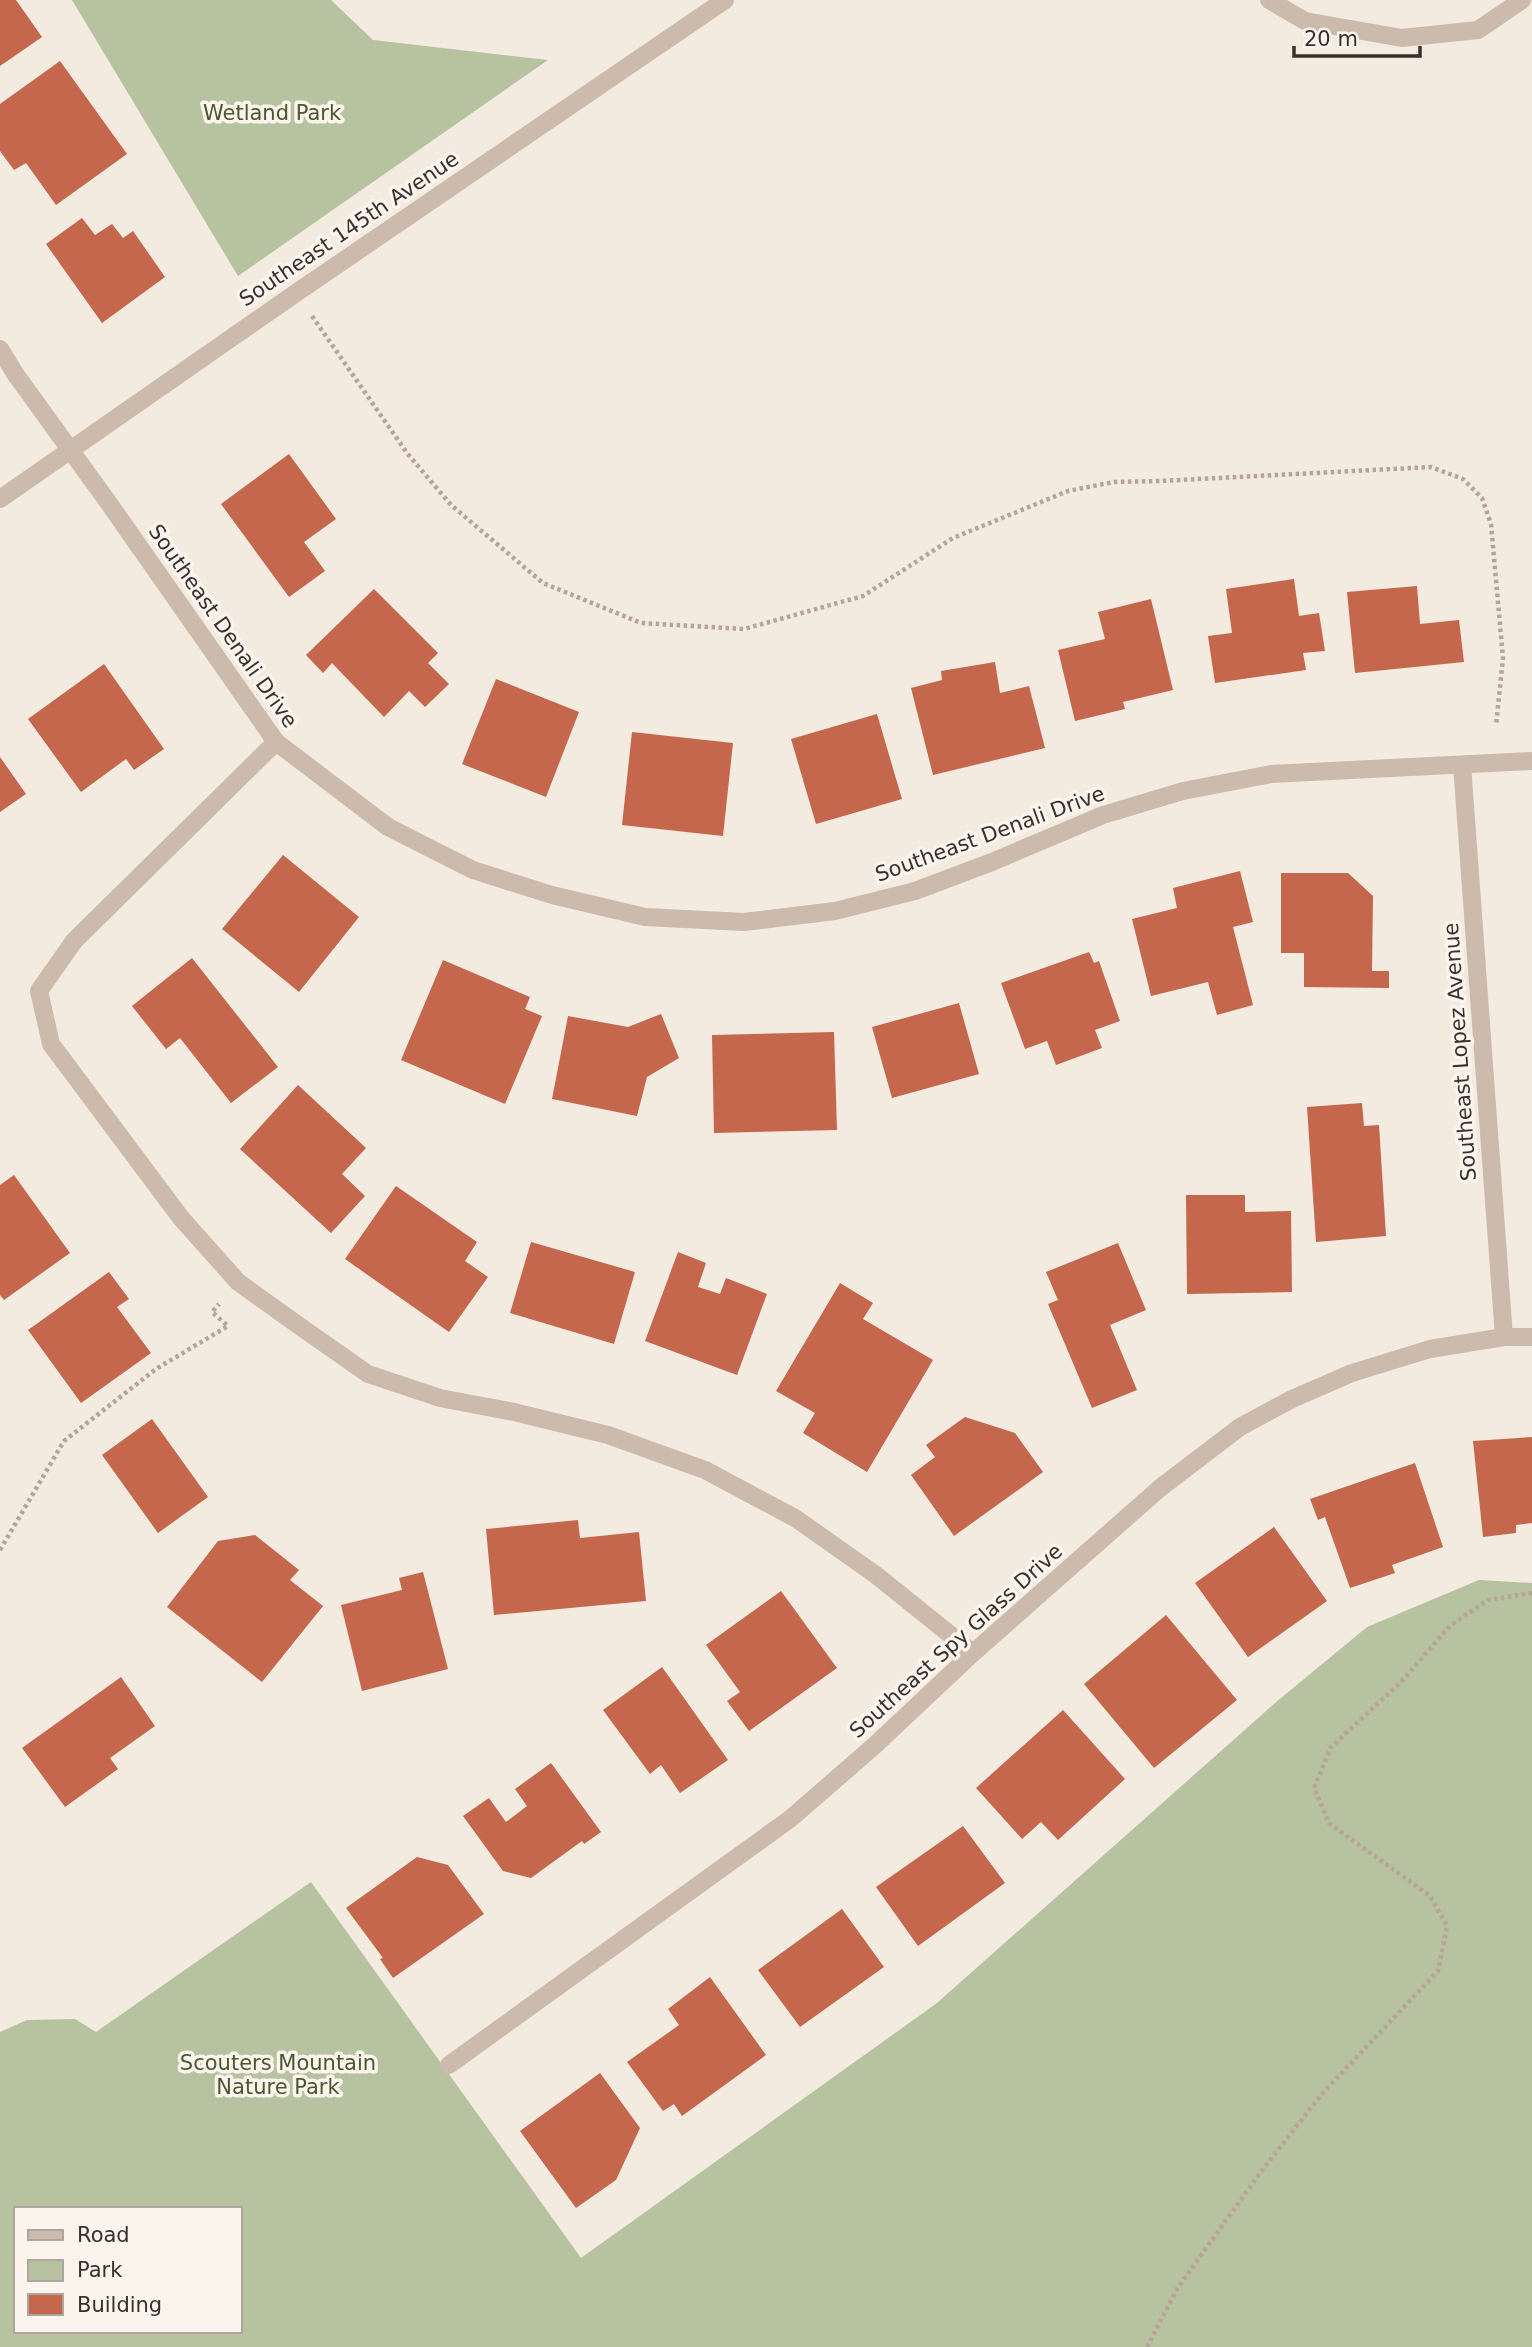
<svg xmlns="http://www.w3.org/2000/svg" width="1532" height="2347" font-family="'DejaVu Sans',sans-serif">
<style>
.green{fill:#b7c2a0;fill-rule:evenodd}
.building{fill:#c5674d}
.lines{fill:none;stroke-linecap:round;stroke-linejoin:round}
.path{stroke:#b7a496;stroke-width:4.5;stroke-dasharray:3.5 3.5;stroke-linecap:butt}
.minor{stroke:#ccbaac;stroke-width:18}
.labels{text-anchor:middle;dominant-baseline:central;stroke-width:7;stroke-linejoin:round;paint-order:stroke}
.park-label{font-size:21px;fill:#49582e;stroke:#faf4ed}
.street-label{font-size:21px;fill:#3a2f2b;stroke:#faf4ed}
</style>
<rect width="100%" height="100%" fill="#f3eae0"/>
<!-- green -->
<path class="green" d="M 72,0 L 331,0 L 373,40 L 548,60 L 238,276 Z
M 1479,1580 L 1532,1583 L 1532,2347 L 0,2347 L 0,2032 L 27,2020 L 75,2019 L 96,2032 L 311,1882 L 581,2258 L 937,2003 L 1275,1703 L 1367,1627 ZM 16,2209 L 240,2209 L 240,2331 L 16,2331 Z"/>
<!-- building -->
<path class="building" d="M 0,0 L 16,0 L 42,37 L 0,66 Z
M 60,61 L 127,154 L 56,205 L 26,163 L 14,170 L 0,151 L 0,104 Z
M 82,218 L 95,235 L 112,224 L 123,238 L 133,231 L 165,277 L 102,323 L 46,244 Z
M 289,454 L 336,519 L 304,542 L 325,571 L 289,597 L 221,504 Z
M 1294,579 L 1299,616 L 1319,613 L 1325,651 L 1303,653 L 1306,670 L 1215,683 L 1208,636 L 1232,633 L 1226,589 Z
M 1417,586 L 1420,624 L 1459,620 L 1464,662 L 1355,673 L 1347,592 Z
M 374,589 L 438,653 L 428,663 L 449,684 L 425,707 L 409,691 L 384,717 L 332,663 L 323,673 L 306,655 Z
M 1151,599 L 1173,690 L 1123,702 L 1125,709 L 1075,721 L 1058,650 L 1105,639 L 1098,612 Z
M 995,662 L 1000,693 L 1029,686 L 1045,748 L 933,775 L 911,688 L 942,680 L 941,671 Z
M 104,664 L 164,749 L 134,770 L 126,759 L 81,792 L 28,719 Z
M 496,679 L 579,712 L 546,797 L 462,764 Z
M 877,714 L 902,799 L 816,824 L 791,739 Z
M 632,732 L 733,743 L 723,836 L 622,825 Z
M 0,757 L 26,794 L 0,812 Z
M 283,855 L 359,917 L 299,992 L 222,929 Z
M 1240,871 L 1253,922 L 1233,927 L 1253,1005 L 1217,1015 L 1208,982 L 1151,996 L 1132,919 L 1177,908 L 1173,888 Z
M 1281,873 L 1348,873 L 1373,896 L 1372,971 L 1389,971 L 1389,988 L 1304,987 L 1304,953 L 1281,953 Z
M 1089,952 L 1094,963 L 1099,961 L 1120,1021 L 1095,1030 L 1102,1048 L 1056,1065 L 1047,1041 L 1025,1049 L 1001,983 Z
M 192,958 L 278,1067 L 231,1103 L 180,1038 L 166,1049 L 132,1006 Z
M 443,960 L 530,997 L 525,1009 L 542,1016 L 505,1104 L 401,1060 Z
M 959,1003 L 979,1074 L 892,1098 L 872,1027 Z
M 661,1014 L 679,1058 L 647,1077 L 637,1116 L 552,1099 L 568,1016 L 628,1027 Z
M 834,1032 L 837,1130 L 714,1133 L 712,1035 Z
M 298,1085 L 366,1148 L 342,1174 L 365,1196 L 331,1233 L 240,1149 Z
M 1362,1103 L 1364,1126 L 1379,1125 L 1386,1236 L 1316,1242 L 1307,1107 Z
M 14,1175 L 70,1253 L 4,1300 L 0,1295 L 0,1185 Z
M 396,1186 L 477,1242 L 465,1261 L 488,1277 L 449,1332 L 345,1259 Z
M 1186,1195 L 1245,1195 L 1245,1212 L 1291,1211 L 1292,1292 L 1187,1294 Z
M 531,1242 L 635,1272 L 614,1344 L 510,1313 Z
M 1118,1243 L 1146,1310 L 1110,1325 L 1137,1390 L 1092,1408 L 1048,1304 L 1058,1300 L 1046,1272 Z
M 678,1252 L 706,1263 L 698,1287 L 720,1294 L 726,1278 L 767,1294 L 737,1375 L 645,1341 Z
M 109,1272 L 129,1299 L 117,1307 L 151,1353 L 81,1403 L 28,1330 Z
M 840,1283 L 873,1303 L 863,1319 L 933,1360 L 867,1472 L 803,1433 L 815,1413 L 776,1391 Z
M 965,1417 L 1015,1433 L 1043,1472 L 954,1536 L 911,1475 L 935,1457 L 926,1445 Z
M 152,1419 L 208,1497 L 158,1533 L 102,1455 Z
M 1532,1437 L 1532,1523 L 1516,1525 L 1516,1533 L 1483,1537 L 1473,1441 Z
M 1415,1463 L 1443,1547 L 1392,1565 L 1395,1573 L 1350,1588 L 1325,1517 L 1318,1520 L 1310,1499 Z
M 578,1520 L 580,1538 L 639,1532 L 646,1601 L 494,1615 L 486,1529 Z
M 1274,1527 L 1327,1601 L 1248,1657 L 1195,1583 Z
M 255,1535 L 299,1570 L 290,1580 L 323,1606 L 262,1682 L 167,1607 L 218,1541 Z
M 423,1572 L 448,1669 L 362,1691 L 341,1605 L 402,1590 L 399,1578 Z
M 781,1591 L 837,1668 L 749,1731 L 727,1701 L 740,1692 L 706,1645 Z
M 1166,1615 L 1237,1700 L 1154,1768 L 1084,1684 Z
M 662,1667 L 728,1760 L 680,1793 L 661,1765 L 650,1774 L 603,1710 Z
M 121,1677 L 155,1726 L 110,1758 L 118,1769 L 65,1807 L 22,1748 Z
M 1063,1710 L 1125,1779 L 1058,1840 L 1041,1822 L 1022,1839 L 976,1788 Z
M 551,1763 L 601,1832 L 584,1844 L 582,1841 L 531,1878 L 503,1871 L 463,1816 L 489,1798 L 506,1822 L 527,1806 L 515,1789 Z
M 963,1826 L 1005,1883 L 918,1946 L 876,1887 Z
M 417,1857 L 448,1865 L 484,1914 L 393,1978 L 380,1959 L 383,1958 L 346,1908 Z
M 842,1909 L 884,1967 L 800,2027 L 758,1970 Z
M 710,1977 L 766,2055 L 682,2116 L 674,2104 L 663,2111 L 627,2062 L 679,2025 L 668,2009 Z
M 600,2073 L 640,2128 L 616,2180 L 576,2208 L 520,2131 Z"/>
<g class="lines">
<!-- path -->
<path class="path" d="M 312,316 L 407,453 L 451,505 L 543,583 L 641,623 L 744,629 L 863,596 L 953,538 L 1068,491 L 1114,482 L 1160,481 L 1431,467 L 1463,479 L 1482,498 L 1491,524 L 1503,658 L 1496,726
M 0,1550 L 64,1441 L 156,1369 L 228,1326 L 212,1312 L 219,1304
M 1147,2347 L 1177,2289 L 1260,2173 L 1321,2095 L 1438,1971 L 1447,1926 L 1430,1896 L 1329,1823 L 1314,1788 L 1331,1747 L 1401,1682 L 1450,1626 L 1488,1600 L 1532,1593"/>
<!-- minor -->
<path class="minor" d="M 1269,0 L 1305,21 L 1402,38 L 1478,30 L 1522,0
M 0,349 L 16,375 L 108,502 L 276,742 L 388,827 L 473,870 L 552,895 L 645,917 L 744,922 L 835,911 L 915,891 L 992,862 L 1103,815 L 1183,791 L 1271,774 L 1532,761
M 0,499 L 296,293 L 725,0
M 276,742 L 74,941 L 39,991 L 51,1044 L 181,1218 L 238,1282 L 298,1325 L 368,1374 L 440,1398 L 514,1412 L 608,1435 L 705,1470 L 795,1518 L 876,1575 L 973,1653
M 1462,765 L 1504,1337
M 449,2065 L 790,1819 L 874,1746 L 973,1653 L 1160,1488 L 1240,1427 L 1292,1399 L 1352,1373 L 1430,1349 L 1504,1337 L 1532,1337"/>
</g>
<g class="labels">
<!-- park labels -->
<g class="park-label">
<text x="272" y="113">Wetland Park</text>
<text x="278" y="2063">Scouters Mountain<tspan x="278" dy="24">Nature Park</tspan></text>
</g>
<!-- street labels -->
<g class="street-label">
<text transform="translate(349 229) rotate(-34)">Southeast 145th Avenue</text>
<text transform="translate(223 626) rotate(55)">Southeast Denali Drive</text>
<text transform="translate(990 834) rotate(-20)">Southeast Denali Drive</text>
<text transform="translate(1460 1052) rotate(-94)">Southeast Lopez Avenue</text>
<text transform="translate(956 1641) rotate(-42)">Southeast Spy Glass Drive</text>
</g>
</g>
<!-- legend -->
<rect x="14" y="2207" width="228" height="126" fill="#faf4ed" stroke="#ada59f" stroke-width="2"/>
<rect x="28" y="2230" width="35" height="10" fill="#ccbaac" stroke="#ada59f" stroke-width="2"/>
<text x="77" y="2242" font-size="21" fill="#3a2f2b">Road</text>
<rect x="28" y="2260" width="35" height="21" fill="#b7c2a0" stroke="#ada59f" stroke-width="2"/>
<text x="77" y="2277" font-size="21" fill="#3a2f2b">Park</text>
<rect x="28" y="2294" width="35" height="21" fill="#c5674d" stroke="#ada59f" stroke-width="2"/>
<text x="77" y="2312" font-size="21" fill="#3a2f2b">Building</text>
<!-- scale -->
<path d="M1294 46v10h126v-10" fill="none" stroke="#3a2f2b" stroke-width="3.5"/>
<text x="1304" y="46" font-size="21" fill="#3a2f2b" stroke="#faf4ed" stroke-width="5" paint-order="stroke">20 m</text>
</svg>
